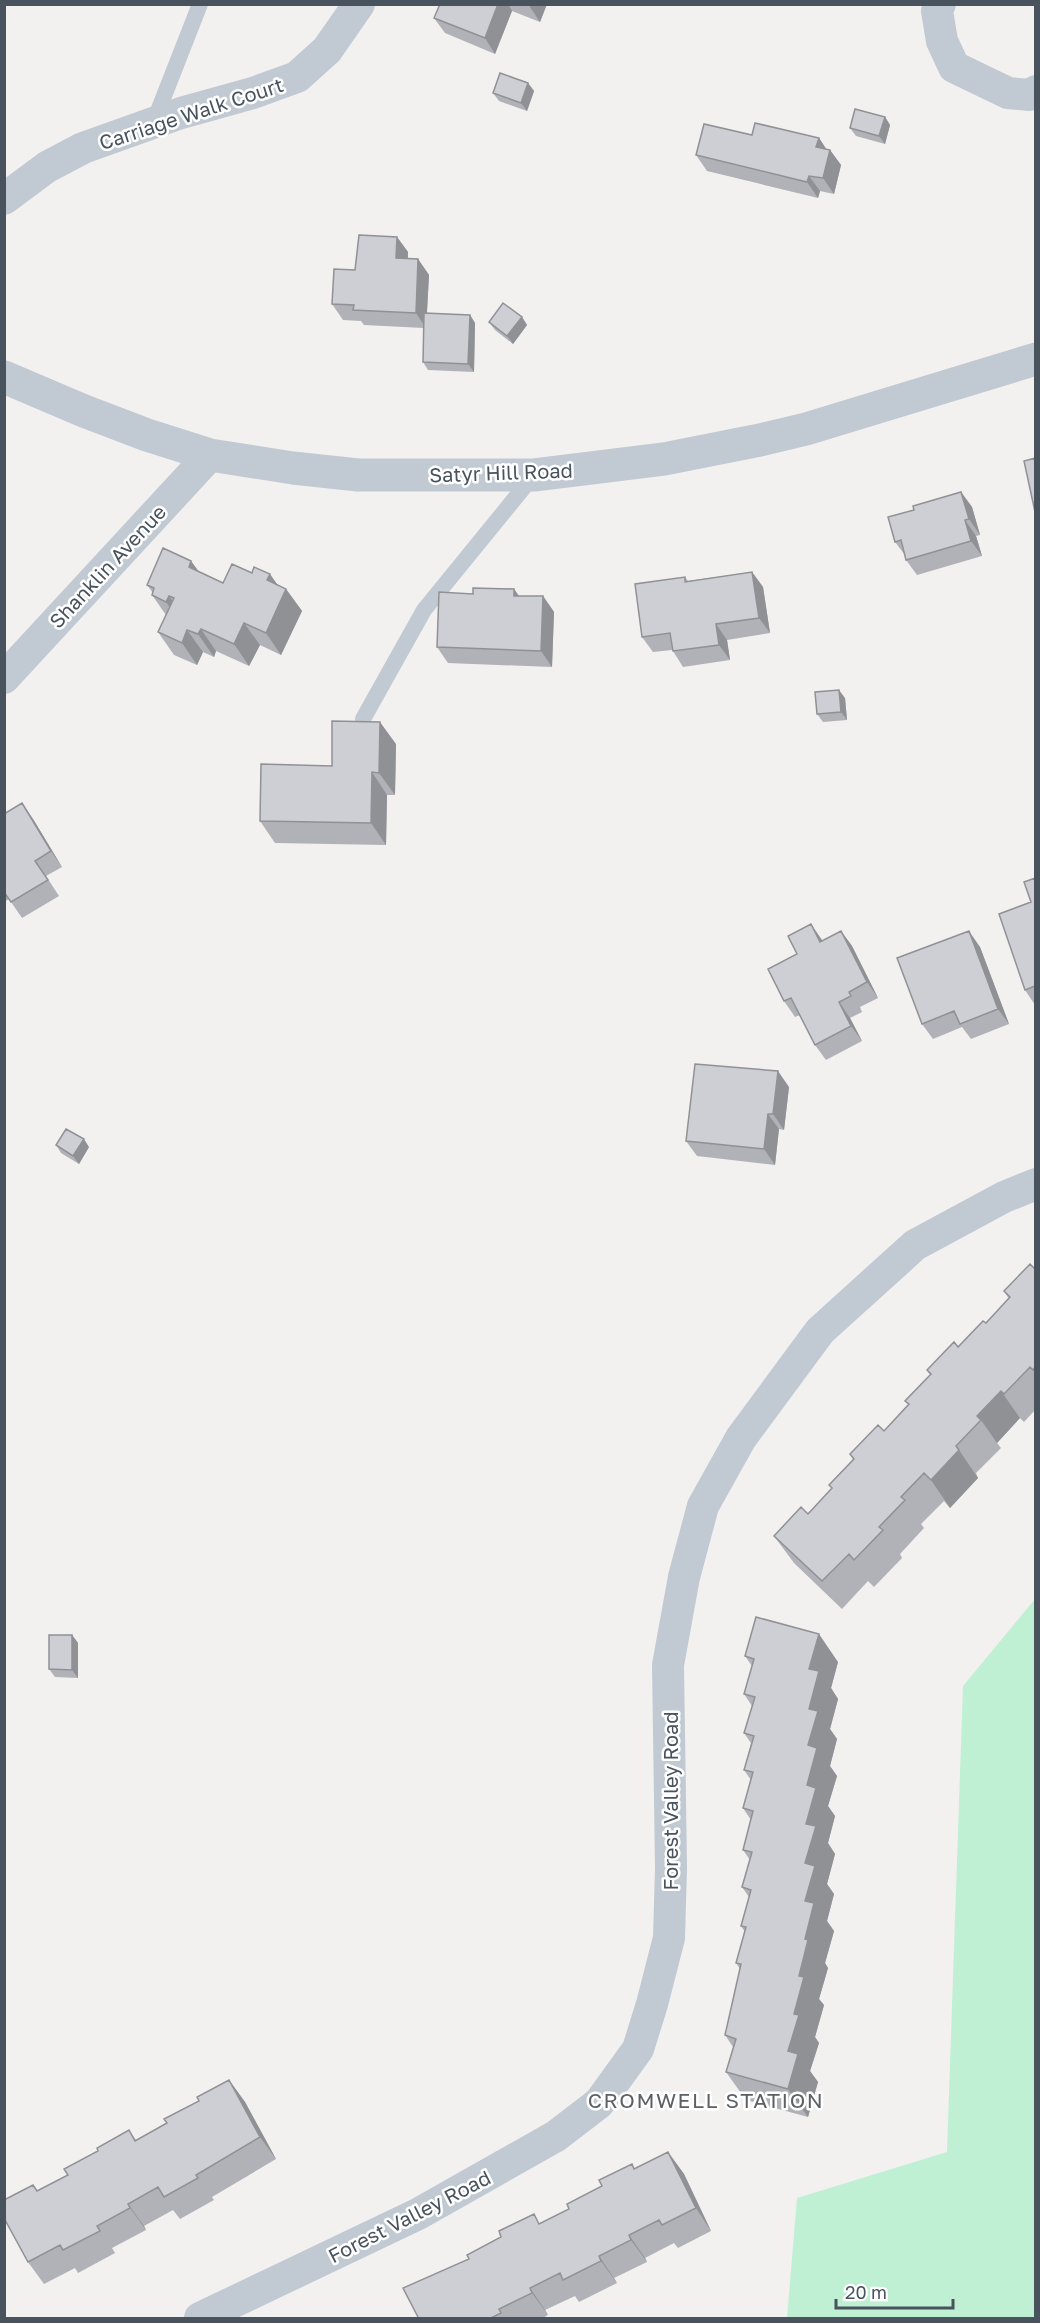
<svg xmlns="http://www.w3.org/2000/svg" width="1040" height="2323" font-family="'Golos Text',sans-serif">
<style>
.green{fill:#bff0d3}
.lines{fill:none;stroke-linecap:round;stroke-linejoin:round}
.service{stroke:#c1cad2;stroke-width:16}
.minor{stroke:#c1cad2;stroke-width:32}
.tertiary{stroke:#c1cad2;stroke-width:33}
.wall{fill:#b0b2b7}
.shaded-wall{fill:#909195}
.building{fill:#cdcfd5;stroke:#909195;stroke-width:1.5}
.labels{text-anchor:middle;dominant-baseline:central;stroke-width:5;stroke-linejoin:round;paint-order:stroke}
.street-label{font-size:20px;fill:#48535e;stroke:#fff}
.neighbourhood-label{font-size:21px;letter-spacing:1.5px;fill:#5d6165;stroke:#fff}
</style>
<rect width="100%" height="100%" fill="#f3f0f0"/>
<!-- green -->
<path class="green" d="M 1035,1599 L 1035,2318 L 787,2318 L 797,2198 L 947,2152 L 963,1686 Z"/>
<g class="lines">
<!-- service -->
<path class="service" d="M 153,124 L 200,4
M 363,719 L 424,610 L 534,475"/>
<!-- minor -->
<path class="minor" d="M 940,4 L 937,11 L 942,41 L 954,67 L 1008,93 L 1030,95 L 1036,91
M 4,199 L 47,167 L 83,148 L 181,113 L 253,93 L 297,77 L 327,50 L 359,4
M 4,678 L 210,455
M 200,2318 L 418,2214 L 556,2136 L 599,2103 L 638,2049 L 652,2004 L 669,1938 L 671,1868 L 668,1665 L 684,1577 L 703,1506 L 741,1438 L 820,1331 L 915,1245 L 1004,1197 L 1036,1184"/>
<!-- tertiary -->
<path class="tertiary" d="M 4,377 L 84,411 L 147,435 L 210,455 L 293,468 L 358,475 L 534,475 L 664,459 L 760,440 L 806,429 L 1036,359"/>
</g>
<!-- wall -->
<path class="wall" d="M 440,4 L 547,4 L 540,22 L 512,11 L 495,54 L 445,33 L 434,18 Z
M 528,83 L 534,91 L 527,111 L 499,101 L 493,93 Z
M 885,117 L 890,125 L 885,144 L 856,136 L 850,128 Z
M 752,135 L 819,138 L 826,149 L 830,150 L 841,165 L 834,194 L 820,191 L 818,198 L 707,171 L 696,155 Z
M 397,237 L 408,252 L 408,258 L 418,259 L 429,275 L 427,313 L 470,315 L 475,323 L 474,372 L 428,370 L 423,362 L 424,328 L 364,325 L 361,321 L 343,320 L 332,304 L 355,270 Z
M 522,317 L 527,325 L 513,344 L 495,330 L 489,322 Z
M 961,492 L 972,507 L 980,535 L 976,536 L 982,556 L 917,575 L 906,560 L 905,555 L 895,542 L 914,510 Z
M 191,561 L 199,572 L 223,583 L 277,584 L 286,589 L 302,611 L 281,655 L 260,645 L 249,666 L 216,651 L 214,657 L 203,652 L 197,665 L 174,655 L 158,632 L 166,615 L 152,595 L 153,593 L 147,585 Z
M 752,572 L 763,587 L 770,633 L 727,640 L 730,660 L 683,667 L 673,651 L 672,650 L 653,652 L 642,637 L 685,577 L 688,581 Z
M 514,589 L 519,596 L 543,596 L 554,612 L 552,667 L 448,663 L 437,647 L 473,594 Z
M 845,698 L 847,720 L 823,722 L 817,714 Z
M 396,744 L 395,795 L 387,795 L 386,845 L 275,843 L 260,821 L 332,766 Z
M 4,814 L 33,819 L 62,867 L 46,876 L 59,896 L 22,918 L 9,899 L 4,902 Z
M 1035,878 L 1035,1005 L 1025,990 L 1031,902 Z
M 841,931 L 852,946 L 878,998 L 860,1007 L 862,1012 L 850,1018 L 862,1041 L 826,1060 L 815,1045 L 800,1015 L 795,1017 L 784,1001 L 797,954 Z
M 980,947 L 1009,1024 L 971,1039 L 962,1027 L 933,1039 L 922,1024 Z
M 789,1087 L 784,1130 L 779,1129 L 775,1165 L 697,1156 L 686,1141 Z
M 56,1145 L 89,1147 L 79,1164 L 61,1153 Z
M 1035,1269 L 1035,1410 L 1024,1422 L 1020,1418 L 997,1443 L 1001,1448 L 976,1473 L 978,1478 L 950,1508 L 944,1501 L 921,1524 L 924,1528 L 900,1554 L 902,1558 L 874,1587 L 868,1581 L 842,1609 L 794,1563 L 774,1536 L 808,1514 L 832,1488 L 829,1485 L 853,1459 L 850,1454 L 884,1431 L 908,1405 L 905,1401 L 930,1375 L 927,1370 L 958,1347 L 986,1323 L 1009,1299 L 1004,1291 Z
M 72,1635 L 78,1643 L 78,1678 L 55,1677 L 49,1669 Z
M 745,1656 L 838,1662 L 831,1688 L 838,1699 L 830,1729 L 837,1739 L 830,1766 L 837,1776 L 828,1806 L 835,1816 L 828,1843 L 835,1854 L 827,1884 L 834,1894 L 827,1921 L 834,1931 L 825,1963 L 828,1968 L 819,1999 L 824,2005 L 815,2037 L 819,2043 L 810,2071 L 818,2082 L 808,2117 L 746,2100 L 726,2072 L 733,2047 L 725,2035 L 740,1969 L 736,1963 L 745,1932 L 741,1926 L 749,1897 L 742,1887 L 750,1860 L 743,1850 L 751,1820 L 743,1808 L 751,1780 L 744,1770 L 751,1743 L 744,1733 L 752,1706 L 744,1694 L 752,1666 Z
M 229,2080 L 245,2102 L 276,2159 L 212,2197 L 214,2200 L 180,2219 L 173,2210 L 144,2226 L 146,2230 L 112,2248 L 115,2253 L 78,2273 L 75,2268 L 44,2284 L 28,2262 L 33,2185 L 38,2191 L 68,2175 L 98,2151 L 129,2130 L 136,2140 L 167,2123 Z
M 668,2152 L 684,2174 L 711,2231 L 678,2248 L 674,2243 L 645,2258 L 647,2262 L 614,2278 L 617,2283 L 579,2302 L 575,2296 L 545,2310 L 548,2315 L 541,2319 L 419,2319 L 469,2259 L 569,2209 L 602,2186 L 635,2168 Z"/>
<!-- shaded-wall -->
<path class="shaded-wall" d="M 498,4 L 508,4 L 512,11 L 495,54 L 485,38 Z
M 530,4 L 547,4 L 540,22 L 530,7 Z
M 528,83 L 534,91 L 527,111 L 521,103 Z
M 885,117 L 890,125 L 885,144 L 879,136 Z
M 819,138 L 829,153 L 830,150 L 841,165 L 834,194 L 823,178 L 816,147 Z
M 809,176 L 820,191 L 818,198 L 807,182 Z
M 397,237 L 408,252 L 407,273 L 396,258 Z
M 418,259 L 429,275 L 426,328 L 416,313 Z
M 470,315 L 475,323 L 474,372 L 468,364 Z
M 522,317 L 527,325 L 513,344 L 507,336 Z
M 961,492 L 972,507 L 980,535 L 969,519 Z
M 965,520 L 976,536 L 982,556 L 971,541 Z
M 191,561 L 207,583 L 189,567 Z
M 752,572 L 763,587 L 770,633 L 759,618 Z
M 270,574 L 284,594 L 286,589 L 302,611 L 281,655 L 266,633 L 267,580 Z
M 514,589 L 525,605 L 514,596 Z
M 169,596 L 184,618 L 182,624 L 166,602 Z
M 543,596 L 554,612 L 552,667 L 541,651 Z
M 244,623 L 260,645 L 249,666 L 234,644 Z
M 716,624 L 727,640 L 730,660 L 719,645 Z
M 201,629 L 216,651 L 214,657 L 198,634 Z
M 187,630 L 203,652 L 197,665 L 182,643 Z
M 839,690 L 845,698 L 847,720 L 841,712 Z
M 380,722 L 396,744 L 395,795 L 379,773 Z
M 372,772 L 387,795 L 386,845 L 371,823 Z
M 22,803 L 33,819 L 62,867 L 51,851 Z
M 811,924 L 822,940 L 831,957 L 820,942 Z
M 841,931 L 852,946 L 878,998 L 867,982 Z
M 969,931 L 980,947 L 1009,1024 L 998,1009 Z
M 839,1002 L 850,1018 L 862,1041 L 851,1026 Z
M 778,1071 L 789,1087 L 784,1130 L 773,1114 Z
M 768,1114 L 779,1129 L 775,1165 L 764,1149 Z
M 84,1139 L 89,1147 L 79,1164 L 73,1156 Z
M 1001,1391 L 1020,1418 L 997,1443 L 981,1420 L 977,1416 Z
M 959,1450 L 978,1478 L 950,1508 L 931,1480 Z
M 819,1634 L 838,1662 L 831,1688 L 838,1699 L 830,1729 L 837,1739 L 830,1766 L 837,1776 L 828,1806 L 835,1816 L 828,1843 L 835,1854 L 827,1884 L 834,1894 L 827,1921 L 834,1931 L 825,1963 L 828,1968 L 819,1999 L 824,2005 L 815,2037 L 819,2043 L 810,2071 L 818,2082 L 808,2117 L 788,2089 L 788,2051 L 805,1939 L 809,1669 Z
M 72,1635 L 78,1643 L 78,1678 L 72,1670 Z
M 229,2080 L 245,2102 L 276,2159 L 260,2137 Z
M 668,2152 L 684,2174 L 711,2231 L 696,2208 Z
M 128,2204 L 144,2226 L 146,2230 L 130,2208 Z
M 629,2235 L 645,2258 L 647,2262 L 631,2240 Z
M 599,2256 L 614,2278 L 617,2283 L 601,2261 Z
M 530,2288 L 545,2310 L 548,2315 L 532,2293 Z"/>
<!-- building -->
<path class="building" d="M 440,4 L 498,4 L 485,38 L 434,18 Z
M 500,73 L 528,83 L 521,103 L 493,93 Z
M 855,109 L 885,117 L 879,136 L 850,128 Z
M 755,123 L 819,138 L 816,147 L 830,150 L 823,178 L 809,176 L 807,182 L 696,155 L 704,124 L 752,135 Z
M 359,235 L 397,237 L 396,258 L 418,259 L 416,313 L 353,310 L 354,305 L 332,304 L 334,269 L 355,270 Z
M 503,303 L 522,317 L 507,336 L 489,322 Z
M 424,313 L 470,315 L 468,364 L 423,362 Z
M 1035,458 L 1035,512 L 1024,461 Z
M 961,492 L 969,519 L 965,520 L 971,541 L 906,560 L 901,540 L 895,542 L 888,517 L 914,510 L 913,506 Z
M 163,548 L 191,561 L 189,567 L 223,583 L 232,564 L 252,573 L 254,567 L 270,574 L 267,580 L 286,589 L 266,633 L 244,623 L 234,644 L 201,629 L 198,634 L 187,630 L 182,643 L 158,632 L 174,598 L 169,596 L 166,602 L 152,595 L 154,588 L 147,585 Z
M 752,572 L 759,618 L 716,624 L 719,645 L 673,651 L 670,633 L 642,637 L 635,584 L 685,577 L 685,582 Z
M 473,588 L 514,589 L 514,596 L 543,596 L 541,651 L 437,647 L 439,592 L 473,594 Z
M 839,690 L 841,712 L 817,714 L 815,692 Z
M 332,721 L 380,722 L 379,773 L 372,772 L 371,823 L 260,821 L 261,764 L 332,766 Z
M 22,803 L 51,851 L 35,861 L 48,880 L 11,902 L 4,892 L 4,814 Z
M 1035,878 L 1035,986 L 1025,990 L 999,914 L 1031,902 L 1024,882 Z
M 811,924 L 820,942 L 841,931 L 867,982 L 849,992 L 851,996 L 839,1002 L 851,1026 L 815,1045 L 791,998 L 784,1001 L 768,969 L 797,954 L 788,936 Z
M 969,931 L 998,1009 L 960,1024 L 954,1011 L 922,1024 L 897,958 Z
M 695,1064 L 778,1071 L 773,1114 L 768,1114 L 764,1149 L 686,1141 Z
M 66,1129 L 84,1139 L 73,1156 L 56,1145 Z
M 1030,1264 L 1035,1269 L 1035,1367 L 1033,1370 L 1030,1367 L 1004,1394 L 1001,1391 L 977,1416 L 981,1420 L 956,1446 L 959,1450 L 931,1480 L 924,1473 L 901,1497 L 905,1500 L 879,1527 L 883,1530 L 854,1560 L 849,1554 L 822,1581 L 774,1536 L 801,1507 L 808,1514 L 832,1488 L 829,1485 L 854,1459 L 850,1454 L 878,1425 L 884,1431 L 909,1404 L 905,1401 L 931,1374 L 927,1370 L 954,1342 L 958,1347 L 983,1321 L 986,1323 L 1010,1297 L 1004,1291 Z
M 756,1617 L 819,1634 L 809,1669 L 819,1671 L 809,1709 L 818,1711 L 808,1745 L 817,1748 L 807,1785 L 816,1788 L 806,1824 L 816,1826 L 805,1863 L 815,1866 L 805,1901 L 814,1903 L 805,1939 L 808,1940 L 799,1976 L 804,1977 L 794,2014 L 799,2015 L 788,2051 L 798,2054 L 788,2089 L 726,2072 L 736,2039 L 725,2035 L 741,1964 L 736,1963 L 746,1927 L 741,1926 L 751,1890 L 742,1887 L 752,1852 L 743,1850 L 753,1811 L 743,1808 L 753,1772 L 744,1770 L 754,1736 L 744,1733 L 755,1697 L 744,1694 L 754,1659 L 745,1656 Z
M 49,1635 L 72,1635 L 72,1670 L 49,1669 Z
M 229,2080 L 260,2137 L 196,2175 L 198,2178 L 164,2197 L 158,2187 L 128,2204 L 130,2208 L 97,2226 L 100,2231 L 63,2250 L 60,2245 L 28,2262 L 4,2218 L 4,2200 L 33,2185 L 37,2191 L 68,2175 L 64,2169 L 98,2151 L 97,2148 L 129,2130 L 135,2141 L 167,2123 L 164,2119 L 199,2101 L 197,2097 Z
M 668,2152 L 696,2208 L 662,2225 L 659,2220 L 629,2235 L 631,2240 L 599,2256 L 601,2261 L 563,2280 L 560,2273 L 530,2288 L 532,2293 L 499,2309 L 501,2313 L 489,2319 L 419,2319 L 403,2288 L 469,2259 L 467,2255 L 501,2237 L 499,2231 L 534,2214 L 539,2224 L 569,2209 L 567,2204 L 602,2186 L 599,2180 L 632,2164 L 634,2169 Z"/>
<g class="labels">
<!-- street labels -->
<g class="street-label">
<text transform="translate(191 113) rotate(-18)">Carriage Walk Court</text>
<text transform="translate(501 472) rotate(-2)">Satyr Hill Road</text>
<text transform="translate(107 566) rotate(-47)">Shanklin Avenue</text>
<text transform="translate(670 1801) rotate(-90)">Forest Valley Road</text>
<text transform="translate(409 2216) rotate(-27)">Forest Valley Road</text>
</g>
<!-- neighbourhood labels -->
<g class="neighbourhood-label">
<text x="706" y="2100">CROMWELL STATION</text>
</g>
</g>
<!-- border -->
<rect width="1040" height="2323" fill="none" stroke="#48535e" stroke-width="12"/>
<!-- scale -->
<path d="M836 2299v9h117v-9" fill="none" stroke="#48535e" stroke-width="3"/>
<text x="845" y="2299" font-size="18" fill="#48535e" stroke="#ffffff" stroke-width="4.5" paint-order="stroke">20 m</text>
</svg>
